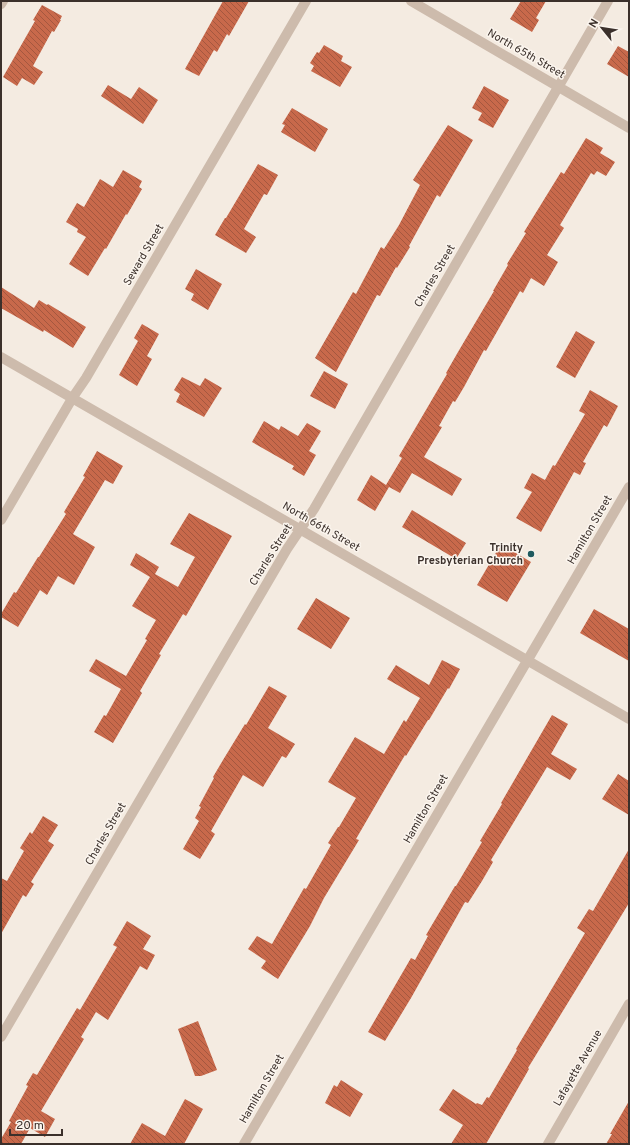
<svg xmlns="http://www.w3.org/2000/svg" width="630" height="1145" font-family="Overpass,sans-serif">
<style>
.building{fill:url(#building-back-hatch)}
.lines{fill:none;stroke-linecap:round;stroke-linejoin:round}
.minor{stroke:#cdbbac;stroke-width:10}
.poi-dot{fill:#1f5a5e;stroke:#fbf5ee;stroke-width:1.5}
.labels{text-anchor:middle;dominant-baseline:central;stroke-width:3;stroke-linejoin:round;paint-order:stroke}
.street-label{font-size:11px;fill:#3b302b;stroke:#fbf5ee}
.poi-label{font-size:11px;font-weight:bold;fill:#3b302b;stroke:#fbf5ee;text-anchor:end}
</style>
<defs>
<pattern id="building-back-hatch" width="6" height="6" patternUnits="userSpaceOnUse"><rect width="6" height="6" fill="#c8694b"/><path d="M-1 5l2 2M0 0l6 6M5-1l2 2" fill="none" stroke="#a4573f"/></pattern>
</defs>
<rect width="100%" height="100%" fill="#f4ebe1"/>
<!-- building -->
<path class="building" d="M 223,1 L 249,1 L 229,36 L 227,34 L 217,52 L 214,50 L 199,76 L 185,69 Z
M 521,1 L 546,1 L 536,18 L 539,20 L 532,32 L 510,19 Z
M 42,5 L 62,16 L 60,20 L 61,20 L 54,32 L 52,31 L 33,66 L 43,72 L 34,85 L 22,78 L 17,86 L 3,77 L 35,21 L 33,20 Z
M 324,45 L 343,56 L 341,61 L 352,67 L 340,87 L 311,71 L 314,66 L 310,63 L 317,52 L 319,53 Z
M 618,46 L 629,52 L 629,77 L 607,64 Z
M 108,85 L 131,99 L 139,87 L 158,100 L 143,124 L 101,96 Z
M 484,86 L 509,100 L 493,128 L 478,120 L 482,113 L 472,108 Z
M 292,108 L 328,129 L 315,152 L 281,132 L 285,125 L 282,124 Z
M 448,125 L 473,140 L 440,197 L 437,195 L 409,246 L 410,247 L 397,268 L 396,267 L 380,296 L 377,295 L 336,372 L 315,358 L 353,292 L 356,294 L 381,247 L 384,249 L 399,225 L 420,185 L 413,180 Z
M 586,138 L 603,148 L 600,153 L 615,162 L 606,176 L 597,171 L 594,175 L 591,173 L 560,225 L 564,228 L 547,255 L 558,262 L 544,286 L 531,278 L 523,293 L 520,291 L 486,351 L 484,350 L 464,387 L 455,402 L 453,401 L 439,426 L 442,427 L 424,457 L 462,479 L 452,496 L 412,473 L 400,493 L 389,487 L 375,511 L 357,500 L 371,475 L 386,485 L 402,458 L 399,456 L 447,374 L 446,373 L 458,352 L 494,291 L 493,291 L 508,265 L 507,264 L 526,233 L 524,232 L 561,172 L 564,174 Z
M 258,164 L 278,175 L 267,195 L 264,194 L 244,229 L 256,237 L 246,253 L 215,235 L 225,218 L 226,218 Z
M 123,170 L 142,181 L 139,187 L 142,189 L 127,215 L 126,214 L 106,249 L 105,248 L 88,276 L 69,264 L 86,237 L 77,232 L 78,229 L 66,222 L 77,203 L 84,207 L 100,179 L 113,187 Z
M 196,269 L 222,284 L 208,310 L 191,300 L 194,294 L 185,289 Z
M 1,287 L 34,308 L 39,300 L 47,305 L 48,304 L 86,327 L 73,348 L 44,330 L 43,332 L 1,308 Z
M 142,324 L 159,334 L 147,356 L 152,359 L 137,386 L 119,375 L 138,341 L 134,338 Z
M 576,331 L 595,342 L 575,378 L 556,367 Z
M 324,371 L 348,384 L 335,409 L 310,396 Z
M 182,377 L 200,386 L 205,378 L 222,388 L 204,417 L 176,402 L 180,394 L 174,390 Z
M 590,390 L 618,406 L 607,427 L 604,425 L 583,462 L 586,463 L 580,475 L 574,472 L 541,532 L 516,518 L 532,492 L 524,488 L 532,473 L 545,480 L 553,465 L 555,466 L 585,414 L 579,411 Z
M 264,421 L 279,430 L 281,426 L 298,436 L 307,423 L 321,431 L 309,451 L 316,455 L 304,476 L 292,469 L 294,466 L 252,442 Z
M 97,451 L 123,466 L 113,484 L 105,480 L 73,534 L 95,547 L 74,585 L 58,576 L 47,595 L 40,590 L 18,627 L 1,617 L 1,614 L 14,592 L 16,593 L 38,557 L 39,557 L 66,514 L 64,512 L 85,477 L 83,476 Z
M 412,510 L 466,543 L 456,559 L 402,527 Z
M 189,513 L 232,536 L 186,616 L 183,614 L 159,654 L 161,655 L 140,691 L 142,693 L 113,743 L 94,732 L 104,715 L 106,716 L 121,689 L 89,671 L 96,659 L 126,676 L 147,640 L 145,639 L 156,620 L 132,606 L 150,577 L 130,565 L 136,553 L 159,567 L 155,574 L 178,587 L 195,557 L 170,544 Z
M 501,544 L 531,562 L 507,602 L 477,585 Z
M 316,598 L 350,618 L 331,649 L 297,629 Z
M 594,609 L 629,629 L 629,661 L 580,633 Z
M 442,660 L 460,669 L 449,689 L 448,688 L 429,720 L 428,720 L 406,756 L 405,755 L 385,789 L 356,839 L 359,840 L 324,898 L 310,926 L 278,979 L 261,968 L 266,961 L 248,949 L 257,936 L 272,944 L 304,888 L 306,889 L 331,845 L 328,843 L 338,827 L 339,827 L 356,798 L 328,782 L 355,737 L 384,754 L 404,720 L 406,722 L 420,698 L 387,679 L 396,665 L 429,685 Z
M 269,686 L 287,696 L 268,728 L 295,744 L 286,758 L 282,756 L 263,787 L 243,775 L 211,831 L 215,834 L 200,859 L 183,849 L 199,821 L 195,818 L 201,807 L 199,806 L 214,778 L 213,777 L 223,760 L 245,724 L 246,725 Z
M 552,715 L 568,724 L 551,754 L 577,769 L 570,780 L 547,767 L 491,860 L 493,862 L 482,881 L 468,903 L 465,902 L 411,998 L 385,1041 L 368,1032 L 411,958 L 415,960 L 428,936 L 426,935 L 455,886 L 456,886 L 482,842 L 480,841 L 502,804 L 501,803 Z
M 618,774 L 629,781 L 629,815 L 602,799 Z
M 43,816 L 58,825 L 48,841 L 54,845 L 31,882 L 34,884 L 26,897 L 23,895 L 1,934 L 1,878 L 7,881 L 24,851 L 20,848 L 30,832 L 32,834 Z
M 629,849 L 629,903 L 528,1068 L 529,1069 L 486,1144 L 451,1144 L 463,1125 L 439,1110 L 453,1089 L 476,1104 L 477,1103 L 482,1105 L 487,1097 L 489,1098 L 517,1050 L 516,1049 L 585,933 L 577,928 L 589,909 L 593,911 Z
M 127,921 L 151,936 L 143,949 L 155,955 L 147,970 L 140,966 L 108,1020 L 96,1012 L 81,1037 L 84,1039 L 41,1111 L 55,1119 L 45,1137 L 30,1128 L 21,1144 L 1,1144 L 1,1139 L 11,1122 L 9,1121 L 28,1086 L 26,1085 L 33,1073 L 37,1075 L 77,1008 L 80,1010 L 117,947 L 113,945 Z
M 198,1021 L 217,1070 L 201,1076 L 195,1076 L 178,1029 Z
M 341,1080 L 363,1094 L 350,1117 L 325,1103 L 334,1085 L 337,1087 Z
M 185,1099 L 203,1109 L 184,1144 L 130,1144 L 142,1123 L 165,1136 Z
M 629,1101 L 629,1144 L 606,1144 L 612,1134 L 610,1134 Z"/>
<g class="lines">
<!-- minor -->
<path class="minor" d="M 411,1 L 629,128
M 1,4 L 3,1
M 1,357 L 629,719
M 1,520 L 73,397 L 86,378 L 306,1
M 1,1037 L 287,549 L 314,509 L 608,1
M 244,1144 L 629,487
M 548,1144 L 629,1004"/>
</g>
<!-- markers -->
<circle class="poi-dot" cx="531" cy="554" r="4"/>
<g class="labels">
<!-- street labels -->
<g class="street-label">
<text transform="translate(526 54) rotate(30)">North 65th Street</text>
<text transform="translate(144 255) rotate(-60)">Seward Street</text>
<text transform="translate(435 276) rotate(-60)">Charles Street</text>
<text transform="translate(321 527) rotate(30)">North 66th Street</text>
<text transform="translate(590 530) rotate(-60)">Hamilton Street</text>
<text transform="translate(271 555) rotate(-58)">Charles Street</text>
<text transform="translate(426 809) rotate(-60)">Hamilton Street</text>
<text transform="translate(106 834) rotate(-60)">Charles Street</text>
<text transform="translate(578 1068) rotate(-60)">Lafayette Avenue</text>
<text transform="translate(262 1089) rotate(-60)">Hamilton Street</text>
</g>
<!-- poi labels -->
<g class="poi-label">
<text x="523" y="548">Trinity<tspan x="523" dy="13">Presbyterian Church</tspan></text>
</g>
</g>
<!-- border -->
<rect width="630" height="1145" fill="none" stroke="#3b302b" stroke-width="4"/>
<!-- north arrow -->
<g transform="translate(602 28) rotate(300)" stroke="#fbf5ee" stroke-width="3" paint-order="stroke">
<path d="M0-3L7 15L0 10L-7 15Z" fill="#3b302b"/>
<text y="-6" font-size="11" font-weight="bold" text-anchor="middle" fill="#3b302b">N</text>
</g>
<!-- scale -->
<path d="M10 1129v6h52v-6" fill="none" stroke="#3b302b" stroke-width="2"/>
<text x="16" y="1129" font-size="12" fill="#3b302b" stroke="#fbf5ee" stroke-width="3" paint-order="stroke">20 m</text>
</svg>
